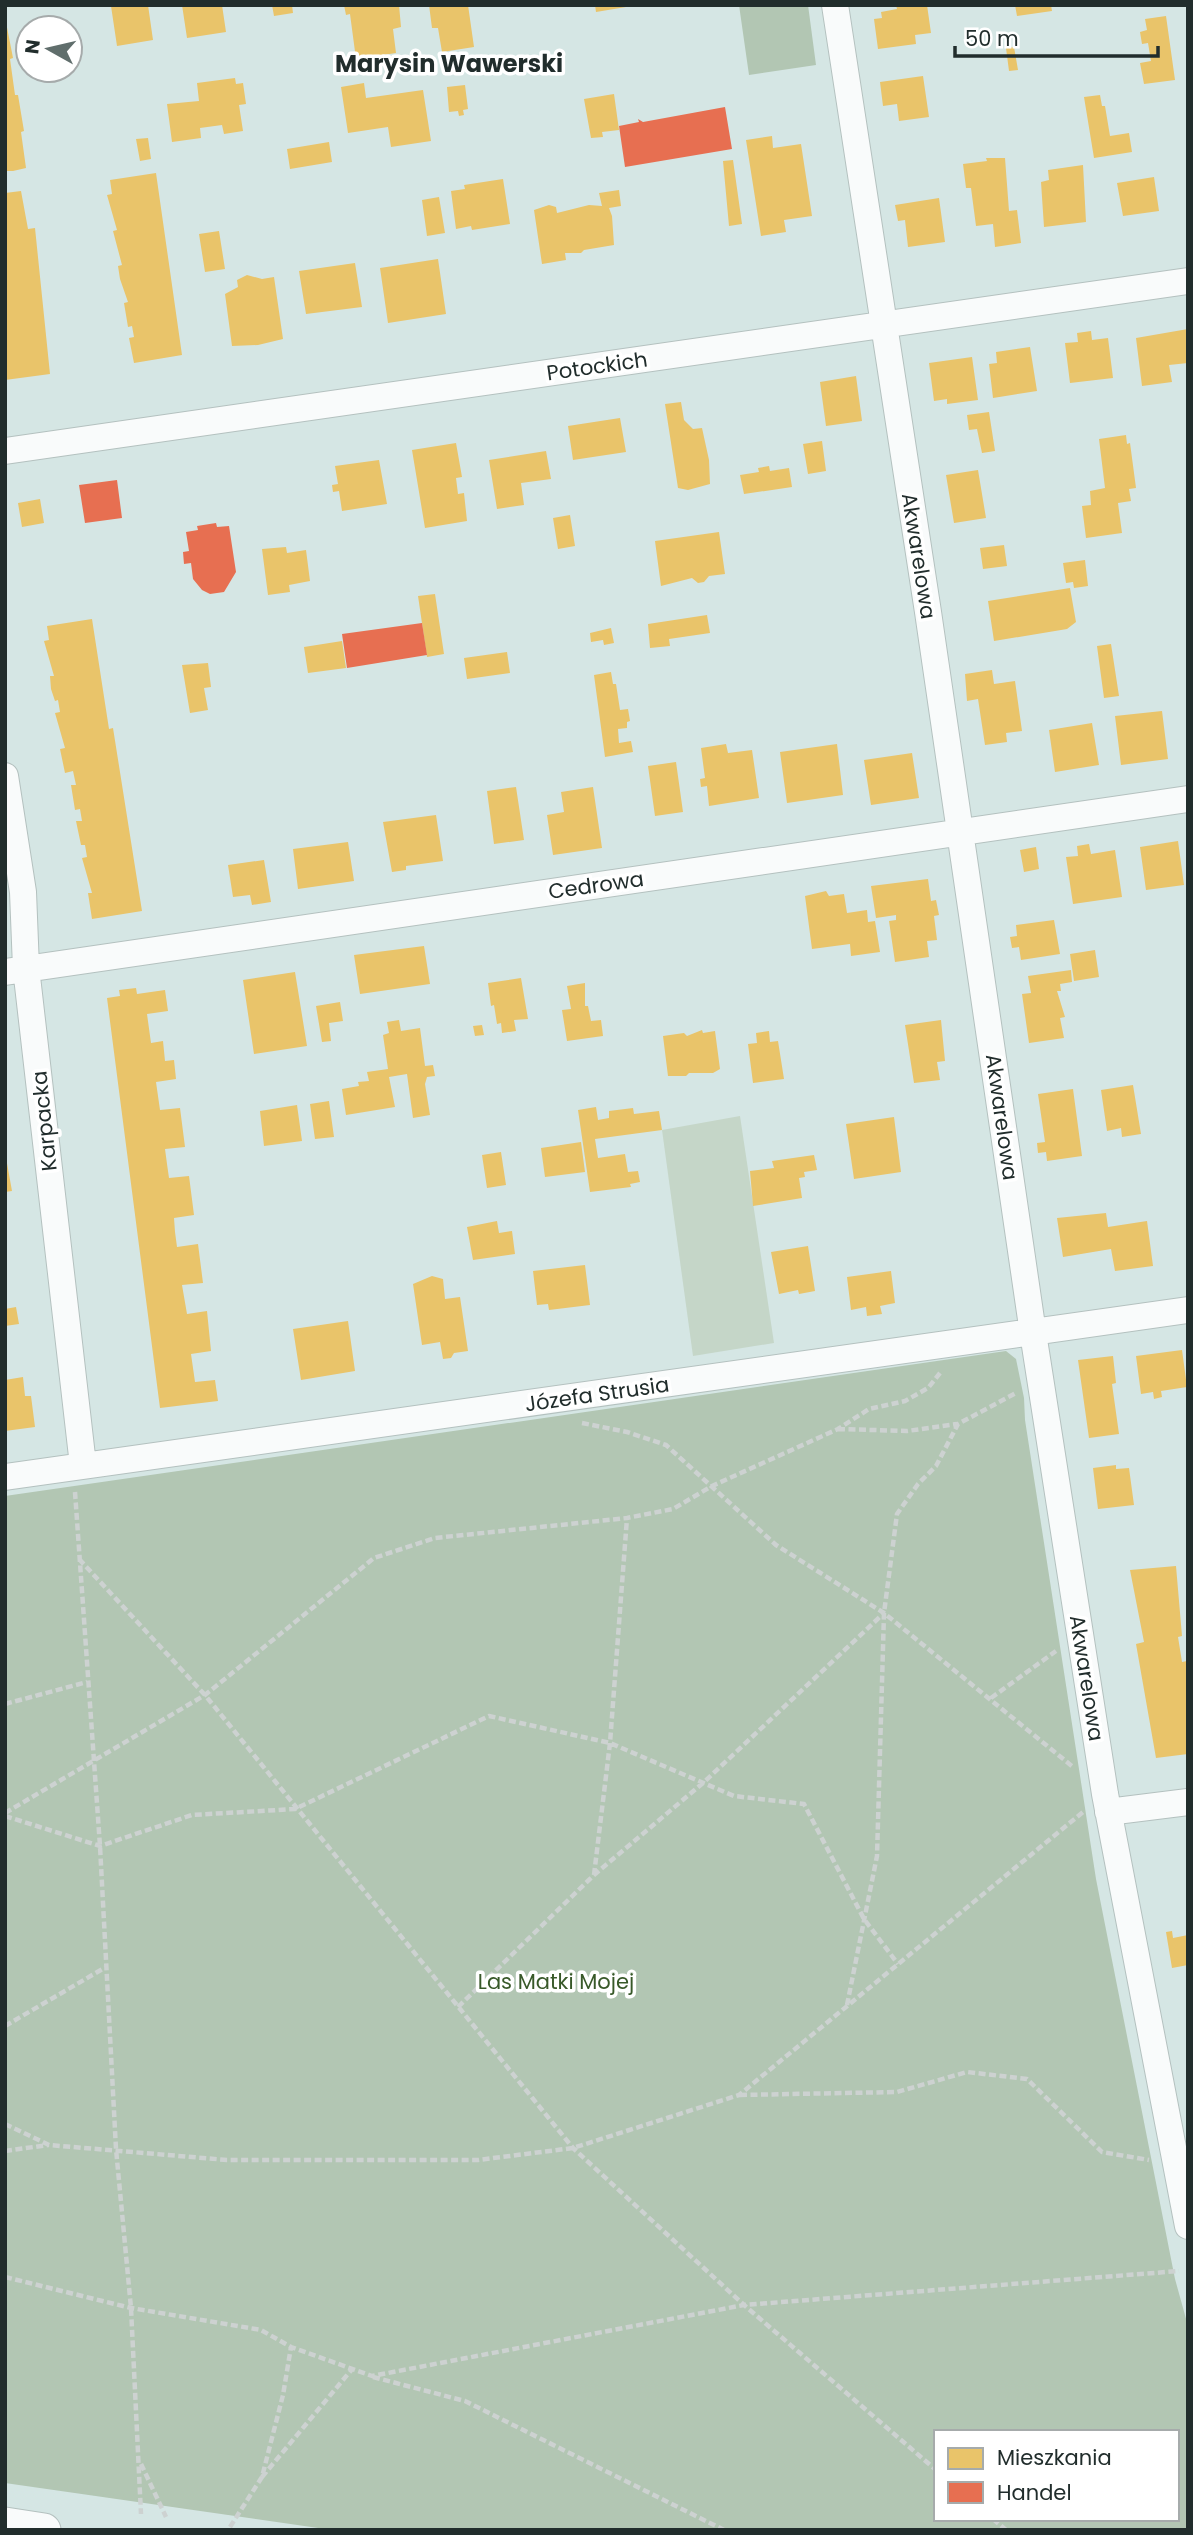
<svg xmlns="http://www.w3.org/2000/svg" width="1193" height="2535" font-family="Poppins,sans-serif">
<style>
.green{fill:#c5d6c8}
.forest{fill:#b2c6b3;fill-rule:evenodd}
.homes{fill:#e9c46a}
.shops{fill:#e76f51}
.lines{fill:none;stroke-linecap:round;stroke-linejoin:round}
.minor-casing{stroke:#b4c1bf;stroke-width:28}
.tertiary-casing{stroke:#b4c1bf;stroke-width:35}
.path{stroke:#cdd2d1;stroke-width:4.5;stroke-dasharray:7 3.5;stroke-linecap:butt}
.minor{stroke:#f9fbfb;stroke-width:26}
.tertiary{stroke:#f9fbfb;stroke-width:33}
.labels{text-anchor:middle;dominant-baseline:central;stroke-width:7;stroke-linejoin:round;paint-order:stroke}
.street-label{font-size:21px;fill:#212d2c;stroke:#fff}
.park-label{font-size:21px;fill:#385929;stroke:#fff}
.quarter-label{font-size:24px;font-weight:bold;fill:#212d2c;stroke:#fff}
</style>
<rect width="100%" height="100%" fill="#d5e6e4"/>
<!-- green -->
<path class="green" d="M 740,1116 L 774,1343 L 693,1356 L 662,1130 Z"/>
<!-- forest -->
<path class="forest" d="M 739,5 L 808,5 L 816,65 L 749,75 Z
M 1006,1351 L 1016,1359 L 1024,1398 L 1025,1420 L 1096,1879 L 1175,2279 L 1188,2326 L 1188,2530 L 332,2530 L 5,2483 L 5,1496 ZM 936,2432 L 1177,2432 L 1177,2519 L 936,2519 Z"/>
<!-- homes -->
<path class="homes" d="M 148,5 L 153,40 L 117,46 L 111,6 Z
M 182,5 L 222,5 L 226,32 L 187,38 Z
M 272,5 L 292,5 L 293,13 L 274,16 Z
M 344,5 L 399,5 L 401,27 L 393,29 L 396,53 L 356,59 L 350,14 L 346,15 Z
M 429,5 L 468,5 L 474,47 L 442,52 L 438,28 L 432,28 Z
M 595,5 L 626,5 L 626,7 L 596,12 Z
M 896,5 L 927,5 L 931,33 L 915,35 L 916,44 L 878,49 L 874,19 L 882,18 L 881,12 L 897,9 Z
M 1015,5 L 1051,5 L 1052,11 L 1017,16 Z
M 1166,16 L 1175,80 L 1144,84 L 1140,63 L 1151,61 L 1148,43 L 1142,44 L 1140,32 L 1147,30 L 1145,19 Z
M 5,17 L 13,58 L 10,59 L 15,95 L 18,95 L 24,131 L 21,132 L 26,168 L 13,171 L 5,171 Z
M 1014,47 L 1018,70 L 1009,71 L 1006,48 Z
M 923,76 L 929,117 L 899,121 L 897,104 L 883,106 L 880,82 Z
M 235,78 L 236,84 L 243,83 L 246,104 L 239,105 L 243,131 L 224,134 L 222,125 L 200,128 L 201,138 L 172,142 L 167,104 L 199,101 L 197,83 Z
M 364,83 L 366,98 L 423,90 L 431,141 L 391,147 L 388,127 L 348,133 L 341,87 Z
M 465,85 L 468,109 L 463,110 L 464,115 L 459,116 L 458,111 L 449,112 L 447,87 Z
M 614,94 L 619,130 L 602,132 L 603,137 L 591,138 L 584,99 Z
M 1100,95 L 1102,106 L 1105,106 L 1110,136 L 1129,133 L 1132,152 L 1094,158 L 1084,97 Z
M 772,136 L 773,148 L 801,144 L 812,216 L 784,220 L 786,232 L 761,236 L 746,140 Z
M 148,138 L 151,159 L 140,161 L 136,139 Z
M 329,142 L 332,162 L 290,169 L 287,149 Z
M 986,158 L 1005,158 L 1009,211 L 1017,210 L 1021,243 L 995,247 L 993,224 L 976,226 L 971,188 L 966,188 L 963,164 L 987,161 Z
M 733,160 L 742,224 L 729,226 L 723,161 Z
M 1083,165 L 1086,222 L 1044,227 L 1041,182 L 1049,180 L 1048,170 Z
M 156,173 L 182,355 L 134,363 L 129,338 L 134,337 L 132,326 L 128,327 L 124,303 L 128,302 L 120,279 L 118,266 L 122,265 L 113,231 L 117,230 L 107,195 L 112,194 L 110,180 Z
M 1154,177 L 1159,211 L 1123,216 L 1117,183 Z
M 503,179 L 510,224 L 472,230 L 471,226 L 456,229 L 451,191 L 465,189 L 464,185 Z
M 619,190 L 621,206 L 609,208 L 612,216 L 614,245 L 584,250 L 581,253 L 565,253 L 566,260 L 542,264 L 534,210 L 549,205 L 556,207 L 557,213 L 589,205 L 602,206 L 599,193 Z
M 21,191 L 28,229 L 35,228 L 50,374 L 5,380 L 5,193 Z
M 439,197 L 445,233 L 427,236 L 422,200 Z
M 939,198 L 945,242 L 908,247 L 905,220 L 898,221 L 895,205 Z
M 219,231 L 225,269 L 205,272 L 199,234 Z
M 438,259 L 446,314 L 388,323 L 380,268 Z
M 355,263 L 362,307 L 306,314 L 299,271 Z
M 247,275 L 262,279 L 274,277 L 283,339 L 258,345 L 232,346 L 225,294 L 238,287 L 237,280 Z
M 1188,329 L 1188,363 L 1169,365 L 1172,382 L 1142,386 L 1136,338 Z
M 1091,331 L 1092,340 L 1108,338 L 1113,378 L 1070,383 L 1065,343 L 1078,342 L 1077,333 Z
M 1030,347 L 1037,391 L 993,398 L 989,364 L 997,363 L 996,352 Z
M 972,357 L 978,400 L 947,404 L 947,399 L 934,401 L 929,363 Z
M 856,376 L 862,421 L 826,426 L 820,382 Z
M 681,402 L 684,420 L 693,429 L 702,428 L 709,460 L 710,484 L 688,490 L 678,488 L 665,404 Z
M 989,412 L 995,451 L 982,453 L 977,429 L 969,430 L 967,415 Z
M 620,418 L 626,452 L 573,460 L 568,426 Z
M 1126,435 L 1127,444 L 1130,443 L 1136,488 L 1129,489 L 1131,501 L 1118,503 L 1122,533 L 1086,538 L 1082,506 L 1091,505 L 1090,491 L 1105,488 L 1099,439 Z
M 822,441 L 826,471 L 808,474 L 803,444 Z
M 456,443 L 462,477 L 456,478 L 458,494 L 464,493 L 467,521 L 425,528 L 412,450 Z
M 546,451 L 551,479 L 521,483 L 524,505 L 497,509 L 489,460 Z
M 379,460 L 387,504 L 342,511 L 339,491 L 333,492 L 332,485 L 338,484 L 335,466 Z
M 769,466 L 770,471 L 789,468 L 792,487 L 744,494 L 740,475 L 759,472 L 758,468 Z
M 978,470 L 986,518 L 954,523 L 946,475 Z
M 40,499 L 44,523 L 22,527 L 18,503 Z
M 570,515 L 575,546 L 558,549 L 553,518 Z
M 719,532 L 725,574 L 709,576 L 704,582 L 698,583 L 692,578 L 661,586 L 655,541 Z
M 1004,545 L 1007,566 L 983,569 L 980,548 Z
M 286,547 L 287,553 L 306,550 L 310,581 L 289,585 L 290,592 L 268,595 L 262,549 Z
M 1085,560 L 1088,586 L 1074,588 L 1073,582 L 1066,583 L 1063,563 Z
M 1070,588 L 1076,622 L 1067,629 L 994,641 L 988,601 Z
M 435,594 L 444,654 L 427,657 L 418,596 Z
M 707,615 L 710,633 L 669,639 L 670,646 L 650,648 L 648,624 Z
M 92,619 L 109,729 L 113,728 L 142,911 L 92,919 L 88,893 L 92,893 L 82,858 L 87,857 L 85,845 L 81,845 L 76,821 L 82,821 L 80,809 L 75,810 L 71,785 L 76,785 L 73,771 L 65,773 L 60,749 L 65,748 L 55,713 L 60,712 L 58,700 L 55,701 L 51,689 L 50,676 L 54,676 L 44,641 L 49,640 L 47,626 Z
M 611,628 L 614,643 L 604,645 L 603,640 L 591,642 L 590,633 Z
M 342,641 L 346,668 L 308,673 L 304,647 Z
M 1111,644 L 1119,696 L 1104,698 L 1097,646 Z
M 507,652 L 510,673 L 467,679 L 464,658 Z
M 208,663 L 211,687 L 204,688 L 208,710 L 190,713 L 182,665 Z
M 992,670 L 994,684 L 1015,681 L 1022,731 L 1006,733 L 1007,742 L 985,745 L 978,699 L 967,701 L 965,674 Z
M 611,672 L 613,684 L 616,684 L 620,710 L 628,709 L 630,721 L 627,722 L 627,728 L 618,729 L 619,743 L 631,741 L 633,752 L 605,757 L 594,675 Z
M 1162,711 L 1168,759 L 1121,765 L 1115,716 Z
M 1092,723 L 1099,765 L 1055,772 L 1049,730 Z
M 726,744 L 728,753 L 752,750 L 759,798 L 709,806 L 707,786 L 701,787 L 700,779 L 705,778 L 701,748 Z
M 837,744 L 843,795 L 787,803 L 780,752 Z
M 912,753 L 919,798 L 871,805 L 864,760 Z
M 676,762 L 683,812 L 655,816 L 648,766 Z
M 516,787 L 524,840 L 494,844 L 487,791 Z
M 593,787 L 602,848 L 553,855 L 547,815 L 564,812 L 561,792 Z
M 436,815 L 443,861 L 406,866 L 406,870 L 392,872 L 383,822 Z
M 1178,841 L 1184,885 L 1146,890 L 1140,847 Z
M 348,842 L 354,881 L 298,889 L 293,849 Z
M 1089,844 L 1091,854 L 1115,850 L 1122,897 L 1073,904 L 1066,857 L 1078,856 L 1077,846 Z
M 1036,847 L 1039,869 L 1024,872 L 1020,850 Z
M 264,860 L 271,902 L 252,905 L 250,895 L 233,897 L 228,865 Z
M 928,879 L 931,901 L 936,900 L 939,915 L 934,916 L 937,940 L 927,941 L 929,957 L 895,962 L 889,921 L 896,920 L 896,915 L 876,918 L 871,886 Z
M 826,891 L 829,896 L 844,894 L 847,913 L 867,910 L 868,922 L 875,921 L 880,952 L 851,956 L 850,944 L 812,949 L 805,896 Z
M 1054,920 L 1060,954 L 1021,960 L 1019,947 L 1012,948 L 1010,937 L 1017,936 L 1016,925 Z
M 424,946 L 430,984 L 360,994 L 354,955 Z
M 1095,950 L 1099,977 L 1074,981 L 1070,954 Z
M 1071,970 L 1072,982 L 1060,984 L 1061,991 L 1057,991 L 1065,1017 L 1060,1018 L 1064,1038 L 1029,1043 L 1022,994 L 1031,993 L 1028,976 Z
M 295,972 L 307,1046 L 254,1054 L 243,980 Z
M 521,978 L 528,1019 L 514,1020 L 516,1031 L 502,1033 L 501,1023 L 497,1024 L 494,1005 L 491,1006 L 488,983 Z
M 585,983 L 585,1006 L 588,1006 L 591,1021 L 601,1020 L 603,1036 L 567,1041 L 562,1010 L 571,1009 L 567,986 Z
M 136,988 L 137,994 L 165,990 L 168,1011 L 147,1014 L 151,1043 L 163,1041 L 165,1061 L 174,1060 L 176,1079 L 156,1082 L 160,1110 L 180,1108 L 185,1147 L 165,1149 L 167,1164 L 169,1178 L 189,1176 L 194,1215 L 174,1218 L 175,1232 L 177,1247 L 198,1244 L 203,1283 L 182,1285 L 187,1314 L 207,1311 L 211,1351 L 191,1354 L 195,1382 L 215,1380 L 218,1401 L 160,1408 L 107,998 L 120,996 L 119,990 Z
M 340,1002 L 343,1021 L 329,1023 L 331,1041 L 322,1042 L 316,1006 Z
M 399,1020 L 401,1031 L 420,1028 L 425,1066 L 433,1065 L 435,1076 L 427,1077 L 425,1084 L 430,1115 L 413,1118 L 407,1074 L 389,1077 L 395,1107 L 346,1115 L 342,1089 L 359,1086 L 358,1082 L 369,1081 L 367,1072 L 388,1069 L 383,1035 L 389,1033 L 387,1022 Z
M 941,1020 L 945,1061 L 937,1062 L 940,1080 L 914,1083 L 905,1025 Z
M 482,1025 L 484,1035 L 475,1036 L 473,1026 Z
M 702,1030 L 703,1033 L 715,1031 L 720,1069 L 713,1073 L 689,1073 L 686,1076 L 668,1076 L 663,1036 L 684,1033 L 687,1036 Z
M 769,1031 L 770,1042 L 778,1041 L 784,1079 L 753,1083 L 748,1044 L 757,1043 L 756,1033 Z
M 1133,1085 L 1141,1134 L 1122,1137 L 1121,1128 L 1107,1131 L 1101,1090 Z
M 1073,1089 L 1082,1156 L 1047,1161 L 1046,1152 L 1038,1153 L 1037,1143 L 1045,1142 L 1038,1094 Z
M 329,1101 L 334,1137 L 315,1139 L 310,1104 Z
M 297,1105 L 302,1141 L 264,1146 L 260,1111 Z
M 596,1107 L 598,1120 L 609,1118 L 609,1111 L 633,1108 L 634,1114 L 659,1111 L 662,1130 L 595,1139 L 598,1158 L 625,1154 L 628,1172 L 638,1171 L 640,1182 L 630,1184 L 631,1187 L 590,1192 L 578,1110 Z
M 894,1117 L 901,1172 L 854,1179 L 846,1124 Z
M 581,1142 L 585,1172 L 545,1177 L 541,1148 Z
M 5,1152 L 12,1191 L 5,1192 Z
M 501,1152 L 506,1185 L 487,1188 L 482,1155 Z
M 814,1155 L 817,1170 L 804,1172 L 805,1177 L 799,1178 L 802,1198 L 753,1206 L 750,1171 L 774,1168 L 772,1161 Z
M 1106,1213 L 1108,1227 L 1147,1221 L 1153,1266 L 1115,1271 L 1111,1249 L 1063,1257 L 1057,1218 Z
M 497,1221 L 499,1233 L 512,1231 L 515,1254 L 473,1260 L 467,1227 Z
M 808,1246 L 815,1291 L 799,1294 L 798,1290 L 779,1294 L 771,1252 Z
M 585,1265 L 590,1305 L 549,1310 L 548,1304 L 537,1305 L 533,1271 Z
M 891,1271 L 895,1303 L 880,1306 L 882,1314 L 867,1316 L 866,1307 L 851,1310 L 847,1277 Z
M 432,1276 L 443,1279 L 445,1299 L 460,1297 L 468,1351 L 454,1353 L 451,1358 L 443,1359 L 440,1342 L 422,1345 L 413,1284 Z
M 16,1307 L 19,1324 L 5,1326 L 5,1309 Z
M 348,1321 L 355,1371 L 301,1380 L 293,1329 Z
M 1182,1350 L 1187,1387 L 1161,1391 L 1162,1397 L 1154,1399 L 1153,1392 L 1141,1394 L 1136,1356 Z
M 1113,1356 L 1116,1383 L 1112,1384 L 1119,1434 L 1089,1438 L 1078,1360 Z
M 23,1377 L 25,1396 L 31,1396 L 35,1427 L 5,1431 L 5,1380 Z
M 1116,1465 L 1116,1469 L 1129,1468 L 1134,1505 L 1098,1509 L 1093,1468 Z
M 1176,1566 L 1182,1636 L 1178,1637 L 1182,1662 L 1187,1661 L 1188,1665 L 1188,1754 L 1156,1758 L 1136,1644 L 1144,1642 L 1130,1570 Z
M 1172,1931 L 1173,1938 L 1188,1935 L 1188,1965 L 1172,1968 L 1166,1932 Z"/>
<!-- shops -->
<path class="shops" d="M 725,107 L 732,149 L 625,167 L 619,126 L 639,122 L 638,119 L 643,122 Z
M 117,480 L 122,518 L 85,523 L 79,485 Z
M 216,523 L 217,527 L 229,526 L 236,572 L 224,592 L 210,594 L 202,590 L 193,579 L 191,563 L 184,564 L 183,552 L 189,551 L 186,532 L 198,530 L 197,526 Z
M 422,623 L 427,655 L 347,668 L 342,634 Z"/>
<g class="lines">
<defs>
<path id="minor" d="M 835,5 L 928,612 L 1033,1333 L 1105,1794 L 1188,2226
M 5,451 L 1188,281
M 5,776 L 23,892 L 26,968 L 83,1465
M 5,972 L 1188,799
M 5,1477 L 1188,1310
M 1108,1812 L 1188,1802"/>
<path id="tertiary" d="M 5,2524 L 44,2530"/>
</defs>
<!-- minor casing -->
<use href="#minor" class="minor-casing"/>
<!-- tertiary casing -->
<use href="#tertiary" class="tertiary-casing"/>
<!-- path -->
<path class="path" d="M 582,1423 L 627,1432 L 666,1445 L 776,1545 L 884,1613 L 1073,1767
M 838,1429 L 907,1431 L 957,1424
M 75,1492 L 100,1846 L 116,2149 L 131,2308 L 141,2514
M 79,1559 L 205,1695 L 573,2148 L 744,2305 L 936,2470
M 991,1698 L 1056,1651
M 5,1704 L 87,1682
M 5,1813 L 205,1695 L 374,1558 L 435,1538 L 627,1518 L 673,1509 L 712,1486 L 838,1429 L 869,1409 L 905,1401 L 928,1388 L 940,1373
M 5,1816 L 100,1846 L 192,1815 L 295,1809 L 489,1716 L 610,1743 L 734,1796 L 804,1804 L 864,1919 L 898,1964
M 594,1875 L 610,1743 L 627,1518
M 847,2005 L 877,1856 L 884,1613 L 897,1514 L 918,1484 L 936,1466 L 958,1424 L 1016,1393
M 458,2007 L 594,1875 L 703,1783 L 883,1614
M 5,2026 L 106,1967
M 740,2095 L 897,2092 L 967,2072 L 1027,2079 L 1102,2152 L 1149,2160
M 5,2124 L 49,2145 L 227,2160 L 478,2160 L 573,2148 L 739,2095 L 1083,1812
M 5,2151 L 48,2145
M 5,2277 L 131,2308 L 261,2330 L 291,2347 L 372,2376 L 744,2305 L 1179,2271
M 373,2377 L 465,2401 L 724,2530
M 141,2464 L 166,2517
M 262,2477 L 353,2368
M 993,2519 L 1006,2530
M 230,2527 L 262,2477 L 283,2395 L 291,2347"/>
<!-- minor -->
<use href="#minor" class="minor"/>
<!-- tertiary -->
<use href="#tertiary" class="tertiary"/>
</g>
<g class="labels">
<!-- street labels -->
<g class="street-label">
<text transform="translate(597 366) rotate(-8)">Potockich</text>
<text transform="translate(919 556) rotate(81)">Akwarelowa</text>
<text transform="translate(596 885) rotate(-8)">Cedrowa</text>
<text transform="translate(1002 1117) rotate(82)">Akwarelowa</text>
<text transform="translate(44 1121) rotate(-96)">Karpacka</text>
<text transform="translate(597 1394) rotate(-8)">Józefa Strusia</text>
<text transform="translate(1087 1678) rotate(81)">Akwarelowa</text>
</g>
<!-- park labels -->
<g class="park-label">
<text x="556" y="1981">Las Matki Mojej</text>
</g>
<!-- quarter labels -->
<g class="quarter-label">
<text x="449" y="63">Marysin Wawerski</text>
</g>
</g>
<!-- border -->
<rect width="1193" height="2535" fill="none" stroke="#212d2c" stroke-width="14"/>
<!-- legend -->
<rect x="934" y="2430" width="245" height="91" fill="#ffffff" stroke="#a6abab" stroke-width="2"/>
<rect x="948" y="2448" width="35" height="21" fill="#e9c46a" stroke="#a6abab" stroke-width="2"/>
<text x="997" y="2465" font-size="21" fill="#212d2c">Mieszkania</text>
<rect x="948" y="2482" width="35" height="21" fill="#e76f51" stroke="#a6abab" stroke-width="2"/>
<text x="997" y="2500" font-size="21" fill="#212d2c">Handel</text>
<!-- north arrow -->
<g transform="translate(49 49) rotate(278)"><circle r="33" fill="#ffffff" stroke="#a6abab" stroke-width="2"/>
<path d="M0-5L12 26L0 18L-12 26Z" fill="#606e6c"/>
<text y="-10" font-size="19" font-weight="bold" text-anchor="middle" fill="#212d2c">N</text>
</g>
<!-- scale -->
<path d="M955 46v10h203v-10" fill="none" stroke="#212d2c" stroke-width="3.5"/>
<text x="965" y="46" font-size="21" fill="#212d2c" stroke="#ffffff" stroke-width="5" paint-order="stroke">50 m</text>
</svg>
